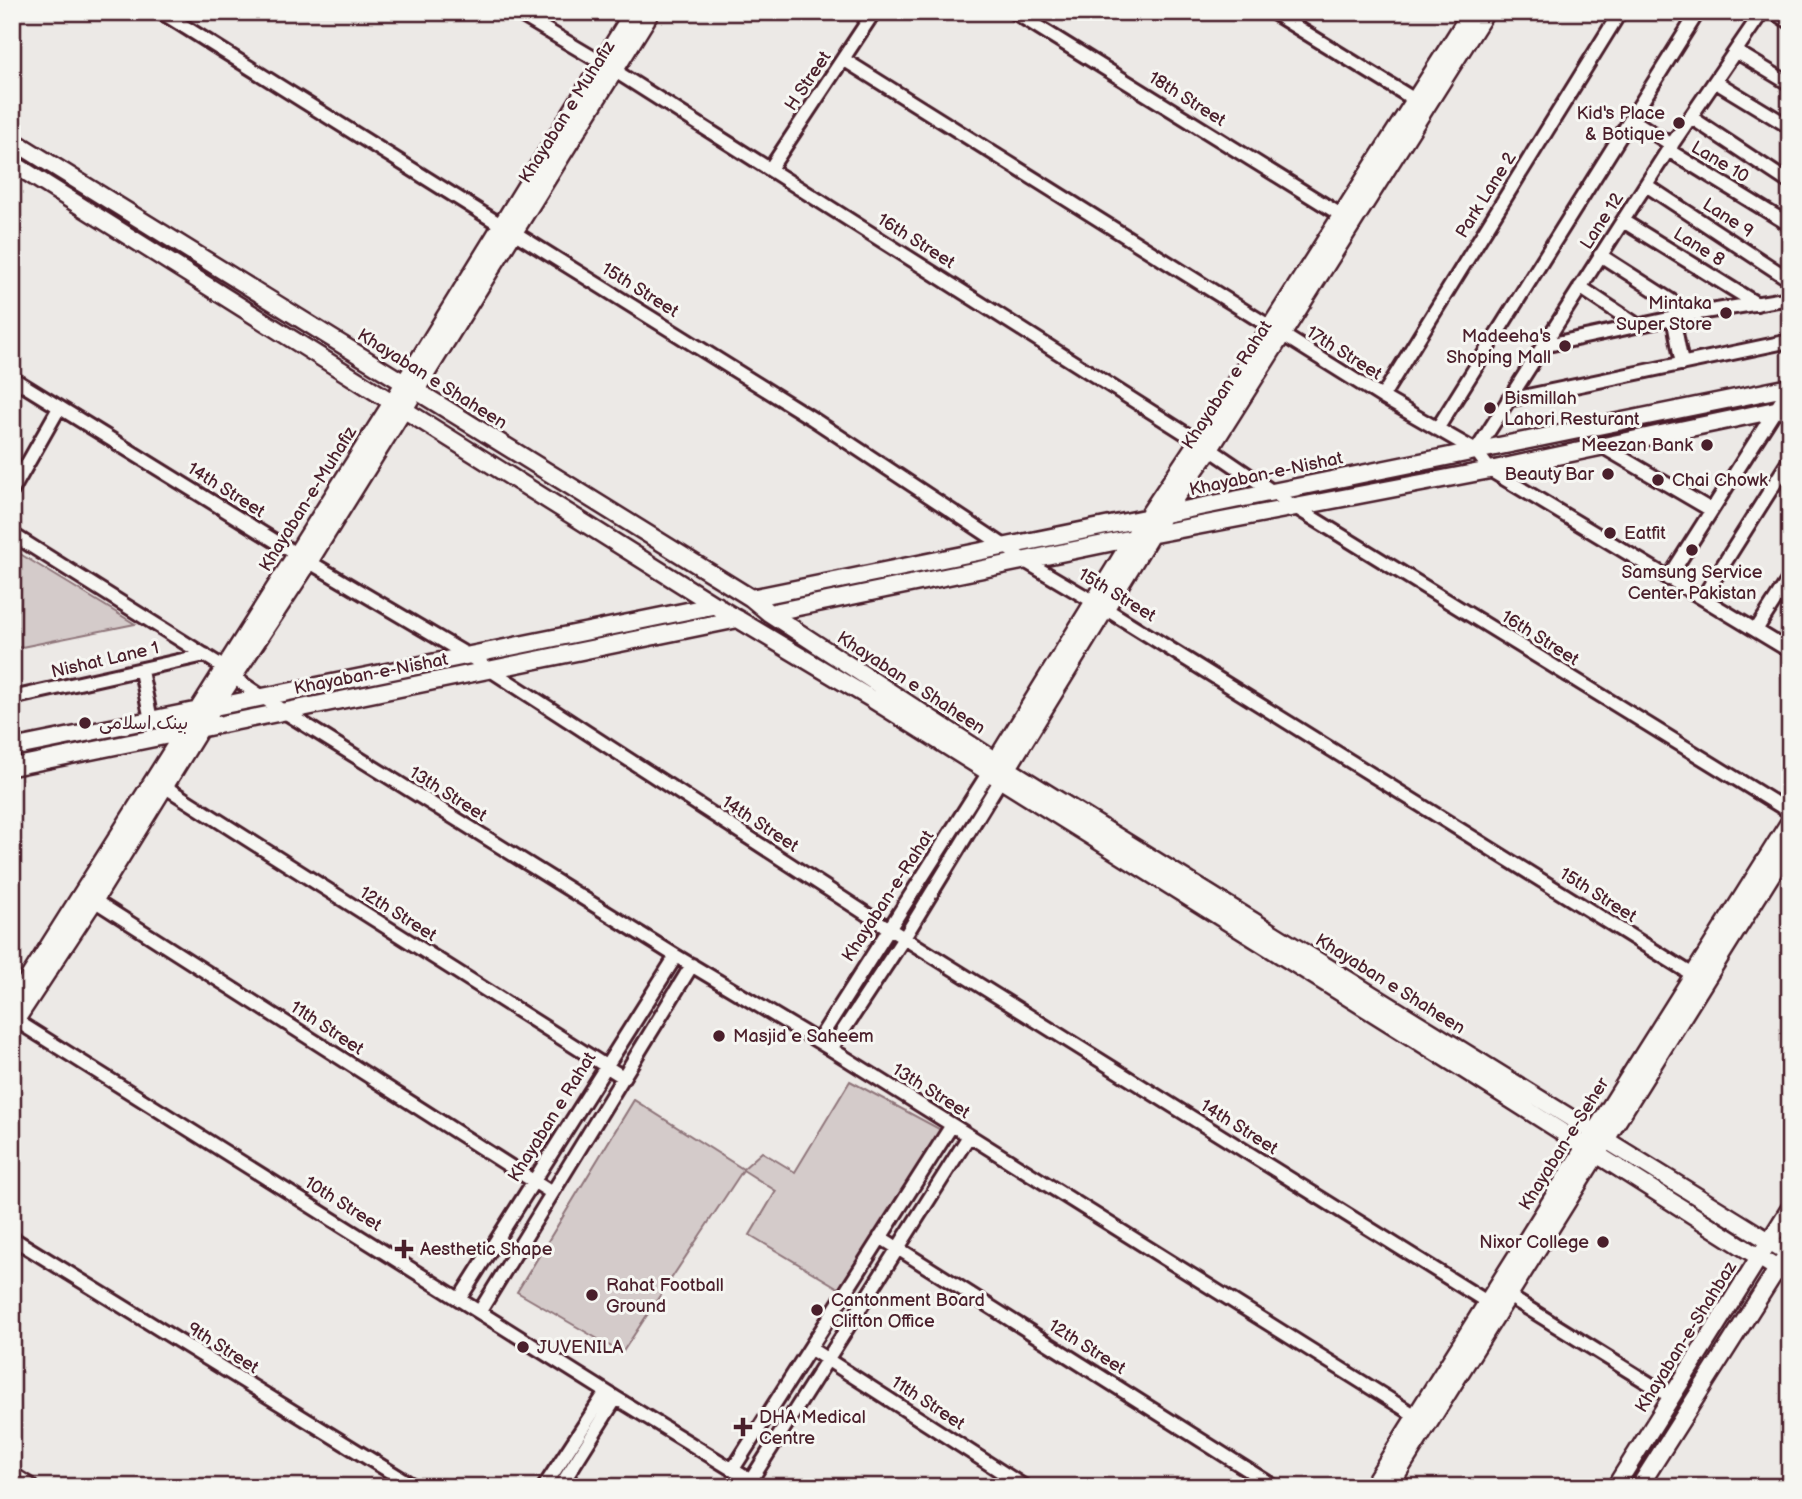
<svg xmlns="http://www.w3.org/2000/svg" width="1802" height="1499" font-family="'Balsamiq Sans','Playpen Sans Arabic',sans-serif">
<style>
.green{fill:#d4cbca;stroke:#8f757a;stroke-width:2}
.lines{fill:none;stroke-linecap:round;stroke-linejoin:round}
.street-casing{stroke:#4a1f2b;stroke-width:18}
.secondary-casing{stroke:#4a1f2b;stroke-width:21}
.primary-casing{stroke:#4a1f2b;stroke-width:23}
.street{stroke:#f6f6f2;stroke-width:12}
.secondary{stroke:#f6f6f2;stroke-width:16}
.primary{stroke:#f6f6f2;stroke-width:18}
.poi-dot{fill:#4a1f2b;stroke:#f6f6f2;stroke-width:2.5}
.labels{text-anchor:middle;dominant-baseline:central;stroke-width:6;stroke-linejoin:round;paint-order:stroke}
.street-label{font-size:18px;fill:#4a1f2b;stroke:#f6f6f2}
.poi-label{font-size:18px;fill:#4a1f2b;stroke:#f6f6f2;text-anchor:start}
</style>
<rect width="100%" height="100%" fill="#ece9e6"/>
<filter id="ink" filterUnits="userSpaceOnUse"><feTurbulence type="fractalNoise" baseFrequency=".0143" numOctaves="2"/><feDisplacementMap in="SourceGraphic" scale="14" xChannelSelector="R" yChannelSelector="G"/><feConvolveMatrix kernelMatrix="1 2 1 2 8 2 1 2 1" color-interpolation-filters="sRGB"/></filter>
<g filter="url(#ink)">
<!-- green -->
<path class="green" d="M 12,549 L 135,624 L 12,649 Z
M 850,1081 L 943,1131 L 840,1289 L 750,1235 L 776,1191 L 743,1170 L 622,1353 L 517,1292 L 634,1100 L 743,1169 L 762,1152 L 795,1172 Z"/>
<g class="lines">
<defs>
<path id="street" d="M 161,12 L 501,225
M 516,12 L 602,63
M 1014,12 L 1341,215
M 1272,12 L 1415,100
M 1773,12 L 1790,22
M 1737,52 L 1790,84
M 843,59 L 1382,397 L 1476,451 L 1490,470 L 1790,651
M 615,71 L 1210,449 L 1295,507 L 1790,812
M 1716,82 L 1790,127
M 1692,118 L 1790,183
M 1631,119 L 1672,145
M 1668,150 L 1790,225
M 770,169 L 874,12
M 1646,185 L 1790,280
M 1623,221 L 1757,304
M 515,233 L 813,419 L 1006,547 L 1025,561 L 1106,609 L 1698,978
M 1600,255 L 1692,314
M 1580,287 L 1637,325
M 1673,317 L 1682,364
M 1543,346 L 1692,314 L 1790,298
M 12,378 L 296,554 L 469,656 L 888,928 L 1487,1302
M 1382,397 L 1620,12
M 1508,400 L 1790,341
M 1437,429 L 1698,12
M 1600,445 L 1711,510
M 1476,451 L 1668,150 L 1762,12
M 12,491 L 59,408
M 12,534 L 225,668
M 1668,579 L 1790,387
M 1703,597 L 1790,459
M 1756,630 L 1790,577
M 141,671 L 151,720
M 233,677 L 283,711 L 676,956 L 831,1049 L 1416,1416
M 12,698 L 205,655
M 159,783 L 623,1077
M 89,897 L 552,1193
M 12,1018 L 616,1398 L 761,1487
M 818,1041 L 989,772
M 831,1049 L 904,938 L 1001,779
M 880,1237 L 1275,1487
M 12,1238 L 415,1487
M 1502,1292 L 1671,1397
M 460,1298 L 676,956
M 480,1311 L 692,965
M 811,1349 L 1025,1487
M 733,1469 L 952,1125
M 751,1480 L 969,1136
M 544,1487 L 606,1392
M 560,1487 L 616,1398"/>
<path id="secondary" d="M 12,140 L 751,598 L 769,613 L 1008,769 L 1790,1254
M 12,163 L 721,609 L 870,698 L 1466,1071 L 1790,1277
M 751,598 L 1790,387
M 769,613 L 1133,538 L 1490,470 L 1790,407
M 12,748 L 717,605
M 12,767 L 738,619
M 990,770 L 1133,538 L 1197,442 L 1471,12
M 1003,776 L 1163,515 L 1210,449 L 1486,12
M 12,1004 L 398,393 L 633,12
M 12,1026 L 94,901 L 213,708 L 309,562 L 651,12
M 1371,1487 L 1790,821
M 1389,1487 L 1790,845
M 1615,1487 L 1790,1208
M 1639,1487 L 1783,1260"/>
<path id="primary" d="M 12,1477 L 28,1487"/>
</defs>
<!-- street casing -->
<use href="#street" class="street-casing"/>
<!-- secondary casing -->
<use href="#secondary" class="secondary-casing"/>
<!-- primary casing -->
<use href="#primary" class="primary-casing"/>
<!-- street -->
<use href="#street" class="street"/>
<!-- secondary -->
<use href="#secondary" class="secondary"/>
<!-- primary -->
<use href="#primary" class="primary"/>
</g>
</g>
<!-- markers -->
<g class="poi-dot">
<circle cx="1679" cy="123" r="7"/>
<circle cx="1726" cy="313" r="7"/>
<circle cx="1565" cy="346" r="7"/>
<circle cx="1490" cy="408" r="7"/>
<circle cx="1707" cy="445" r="7"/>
<circle cx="1608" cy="474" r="7"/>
<circle cx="1658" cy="480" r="7"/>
<circle cx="1610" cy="533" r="7"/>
<circle cx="1692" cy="550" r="7"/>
<circle cx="85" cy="723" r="7"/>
<circle cx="719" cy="1036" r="7"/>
<circle cx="1603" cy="1242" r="7"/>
<path d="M400.5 1238.5h7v7h7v7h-7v7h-7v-7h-7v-7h7z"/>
<circle cx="592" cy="1295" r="7"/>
<circle cx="817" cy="1310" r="7"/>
<circle cx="523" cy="1347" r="7"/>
<path d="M739.5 1416.5h7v7h7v7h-7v7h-7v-7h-7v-7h7z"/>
</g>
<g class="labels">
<!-- street labels -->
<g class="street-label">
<text transform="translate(808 81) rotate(-56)">H Street</text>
<text transform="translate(1187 99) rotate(32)">18th Street</text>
<text transform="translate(567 112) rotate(-58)">Khayaban e Muhafiz</text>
<text transform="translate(1720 162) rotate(31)">Lane 10</text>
<text transform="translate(1486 195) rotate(-58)">Park Lane 2</text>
<text transform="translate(1728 218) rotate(33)">Lane 9</text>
<text transform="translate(1602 221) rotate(-57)">Lane 12</text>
<text transform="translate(916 241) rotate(32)">16th Street</text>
<text transform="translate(1699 247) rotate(32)">Lane 8</text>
<text transform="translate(640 290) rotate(32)">15th Street</text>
<text transform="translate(1344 353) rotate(32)">17th Street</text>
<text transform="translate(432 379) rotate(32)">Khayaban e Shaheen</text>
<text transform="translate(1227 385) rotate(-57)">Khayaban e Rahat</text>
<text transform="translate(1266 474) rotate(-12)">Khayaban-e-Nishat</text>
<text transform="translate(226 490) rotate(32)">14th Street</text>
<text transform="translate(308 499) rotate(-58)">Khayaban-e-Muhafiz</text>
<text transform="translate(1117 595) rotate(31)">15th Street</text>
<text transform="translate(1540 638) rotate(32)">16th Street</text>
<text transform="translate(105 660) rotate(-13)">Nishat Lane 1</text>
<text transform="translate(371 674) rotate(-11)">Khayaban-e-Nishat</text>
<text transform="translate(911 683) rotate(33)">Khayaban e Shaheen</text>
<text transform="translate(448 794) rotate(32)">13th Street</text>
<text transform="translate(760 824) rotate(33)">14th Street</text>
<text transform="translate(1598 895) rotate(32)">15th Street</text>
<text transform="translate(888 896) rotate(-57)">Khayaban-e-Rahat</text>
<text transform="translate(398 914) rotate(32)">12th Street</text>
<text transform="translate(1390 984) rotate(32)">Khayaban e Shaheen</text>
<text transform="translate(327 1028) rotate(33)">11th Street</text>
<text transform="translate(931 1091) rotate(32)">13th Street</text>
<text transform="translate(552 1117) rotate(-58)">Khayaban e Rahat</text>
<text transform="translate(1239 1127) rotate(32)">14th Street</text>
<text transform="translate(1564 1144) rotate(-58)">Khayaban-e-Seher</text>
<text transform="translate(343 1204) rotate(32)">10th Street</text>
<text transform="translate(1686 1337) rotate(-58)">Khayaban-e-Shahbaz</text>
<text transform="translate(1087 1347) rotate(32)">12th Street</text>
<text transform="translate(223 1348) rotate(32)">9th Street</text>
<text transform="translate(928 1403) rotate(33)">11th Street</text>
</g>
<!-- poi labels -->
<g class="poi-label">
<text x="1665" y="113" text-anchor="end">Kid's Place<tspan x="1665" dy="21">&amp; Botique</tspan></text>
<text x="1712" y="303" text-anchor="end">Mintaka<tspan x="1712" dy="21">Super Store</tspan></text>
<text x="1551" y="336" text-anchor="end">Madeeha's<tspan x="1551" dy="21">Shoping Mall</tspan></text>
<text x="1504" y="398">Bismillah<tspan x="1504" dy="21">Lahori Resturant</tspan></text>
<text x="1693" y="445" text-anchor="end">Meezan Bank</text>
<text x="1594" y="474" text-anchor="end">Beauty Bar</text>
<text x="1672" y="480">Chai Chowk</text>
<text x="1624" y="533">Eatfit</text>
<text x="1692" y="572" text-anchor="middle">Samsung Service<tspan x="1692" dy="21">Center Pakistan</tspan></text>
<text x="99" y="723">بینک اسلامی</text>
<text x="733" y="1036">Masjid e Saheem</text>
<text x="1589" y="1242" text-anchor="end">Nixor College</text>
<text x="420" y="1249">Aesthetic Shape</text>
<text x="606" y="1285">Rahat Football<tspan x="606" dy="21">Ground</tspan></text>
<text x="831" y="1300">Cantonment Board<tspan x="831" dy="21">Clifton Office</tspan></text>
<text x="537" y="1347">JUVENILA</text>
<text x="759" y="1417">DHA Medical<tspan x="759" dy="21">Centre</tspan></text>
</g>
</g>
<!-- margin -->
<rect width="1802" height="1499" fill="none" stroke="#f6f6f2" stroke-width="42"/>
<rect x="21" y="21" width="1760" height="1457" fill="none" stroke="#4a1f2b" stroke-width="2.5" filter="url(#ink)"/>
</svg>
